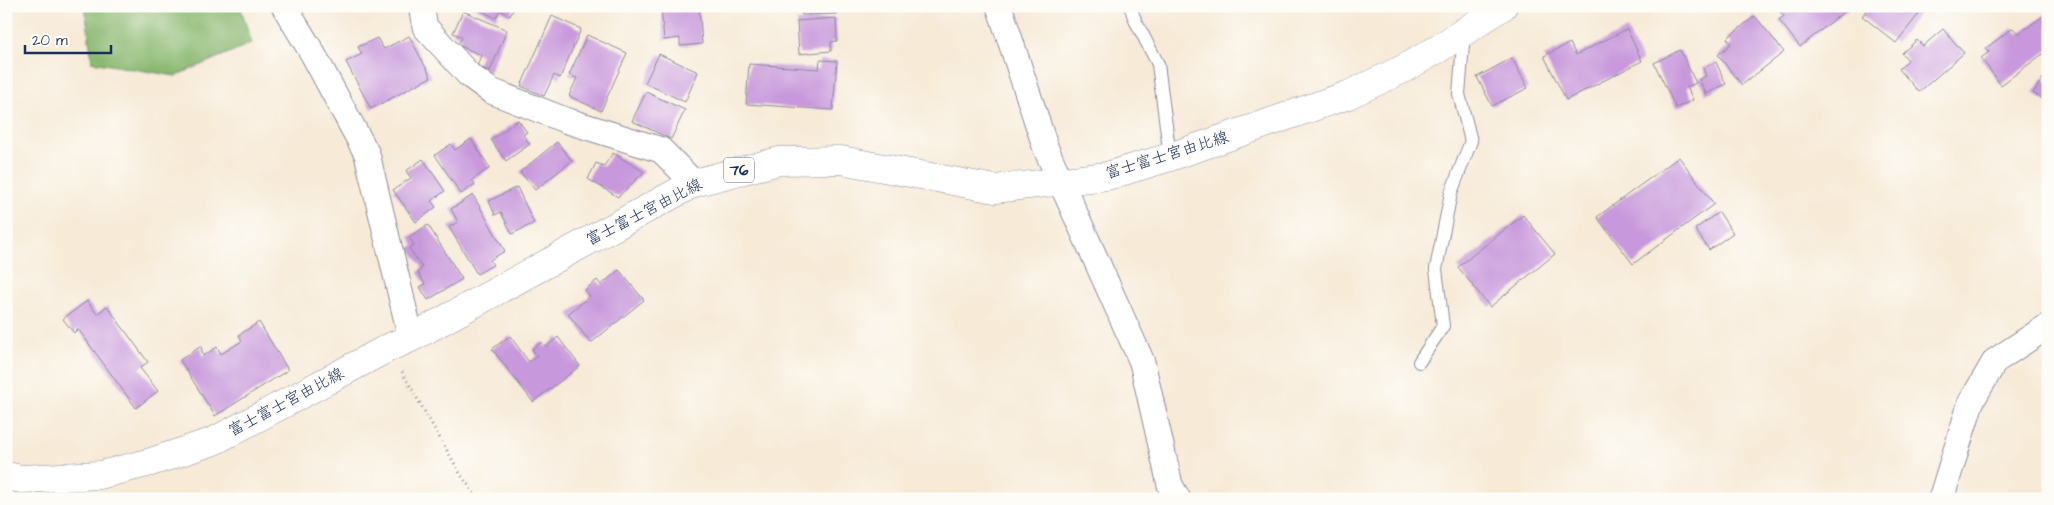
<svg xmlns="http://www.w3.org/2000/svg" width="2054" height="505" font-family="'Architects Daughter','Klee One',sans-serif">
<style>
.forest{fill:#8bb972;stroke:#537468}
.building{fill:#c798dc}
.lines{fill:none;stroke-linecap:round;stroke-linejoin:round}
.service-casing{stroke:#898c9a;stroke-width:14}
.minor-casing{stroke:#898c9a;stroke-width:27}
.primary-casing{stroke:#898c9a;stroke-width:29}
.path{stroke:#898c9a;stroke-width:3;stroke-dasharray:1 4;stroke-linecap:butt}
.service{stroke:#fff;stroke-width:12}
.minor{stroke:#fff;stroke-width:25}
.primary{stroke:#fff;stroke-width:28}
.labels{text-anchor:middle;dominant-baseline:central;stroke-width:5;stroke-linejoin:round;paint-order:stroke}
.shield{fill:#fdfcf7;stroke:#5f6c8c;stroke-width:1}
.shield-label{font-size:15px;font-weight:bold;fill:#1b2f5e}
.street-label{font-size:16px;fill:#1b2f5e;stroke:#fdfcf7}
</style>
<rect width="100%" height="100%" fill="#fdfcf7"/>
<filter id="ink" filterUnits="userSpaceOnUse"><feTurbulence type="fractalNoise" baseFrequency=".02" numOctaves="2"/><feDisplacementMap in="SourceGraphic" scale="10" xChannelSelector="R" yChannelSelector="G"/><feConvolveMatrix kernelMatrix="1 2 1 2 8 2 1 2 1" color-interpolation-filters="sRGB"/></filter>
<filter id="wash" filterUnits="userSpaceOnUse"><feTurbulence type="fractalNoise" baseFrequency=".0096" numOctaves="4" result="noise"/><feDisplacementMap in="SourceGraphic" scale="20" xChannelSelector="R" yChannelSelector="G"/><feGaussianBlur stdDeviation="1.12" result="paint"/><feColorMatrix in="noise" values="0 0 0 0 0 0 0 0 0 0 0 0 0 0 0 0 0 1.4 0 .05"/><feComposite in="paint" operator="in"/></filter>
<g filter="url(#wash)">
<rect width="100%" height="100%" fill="#f7ead7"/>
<!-- forest -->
<path class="forest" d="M 85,6 L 240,6 L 252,43 L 175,76 L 92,62 Z"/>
<g id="blocks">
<!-- building -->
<path class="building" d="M 472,6 L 515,6 L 510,16 L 500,10 L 496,18 Z
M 699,6 L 702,44 L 680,46 L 680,38 L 664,40 L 661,7 Z
M 801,6 L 836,6 L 836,14 L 802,15 Z
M 1782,6 L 1851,6 L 1800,47 L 1779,20 L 1784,16 L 1778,9 Z
M 1870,6 L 1925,6 L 1896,43 L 1862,16 Z
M 463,11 L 507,30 L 490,71 L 477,66 L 481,55 L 458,45 L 462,37 L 453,33 Z
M 2046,14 L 2048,16 L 2048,50 L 2001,85 L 1981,58 L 1989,52 L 1986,48 L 2013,28 L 2018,34 Z
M 552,16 L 581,29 L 560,78 L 554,75 L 544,96 L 521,86 Z
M 1755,16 L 1784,52 L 1742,85 L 1718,55 L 1731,44 L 1727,38 Z
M 836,18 L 837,41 L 831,42 L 831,51 L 799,54 L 797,21 Z
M 1627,29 L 1642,61 L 1566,100 L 1544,56 L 1570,43 L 1576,55 Z
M 1943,29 L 1964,53 L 1919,92 L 1899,69 L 1908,60 L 1902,53 L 1917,40 L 1923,46 Z
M 587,35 L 627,53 L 601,111 L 569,96 L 577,78 L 569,75 Z
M 409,36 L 431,77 L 371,109 L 346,62 L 362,54 L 358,47 L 377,38 L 384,49 Z
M 1680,50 L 1696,83 L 1687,87 L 1693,100 L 1676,108 L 1654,63 Z
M 659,54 L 698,72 L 685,102 L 645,83 Z
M 1512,58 L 1528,88 L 1492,106 L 1477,77 Z
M 820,60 L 837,61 L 833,110 L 746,104 L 749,64 L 819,69 Z
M 1716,62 L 1726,84 L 1706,94 L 1699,79 L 1706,76 L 1703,68 Z
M 2043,78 L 2048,82 L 2048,102 L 2033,93 Z
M 646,92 L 685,110 L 671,139 L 632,121 Z
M 518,120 L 527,132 L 523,135 L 530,144 L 506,161 L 491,140 Z
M 471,139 L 490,168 L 472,180 L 475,184 L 461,194 L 435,155 L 451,144 L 455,150 Z
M 557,142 L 572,161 L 535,190 L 520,172 Z
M 613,153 L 644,172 L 618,197 L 588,179 L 596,163 L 604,166 Z
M 1679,157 L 1714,204 L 1633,264 L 1597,217 Z
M 423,159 L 445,191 L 431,201 L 436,207 L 416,222 L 393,190 L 411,178 L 406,171 Z
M 517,187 L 534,223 L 512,234 L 501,212 L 495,215 L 489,201 Z
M 473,195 L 505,251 L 490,260 L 493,265 L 477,274 L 449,227 L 458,222 L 451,209 Z
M 1719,212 L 1733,233 L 1709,250 L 1695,229 Z
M 1523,215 L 1555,254 L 1490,307 L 1458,267 Z
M 428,225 L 462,279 L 428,300 L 420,287 L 425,284 L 418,273 L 422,267 L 409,248 L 414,245 L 409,237 Z
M 619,270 L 644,300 L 591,343 L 568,314 L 590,296 L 585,290 L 597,280 L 601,285 Z
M 87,301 L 97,314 L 107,306 L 148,362 L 140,368 L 158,391 L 136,408 L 78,329 L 74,333 L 63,319 Z
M 259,322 L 288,370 L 215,416 L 180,360 L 201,346 L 203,356 L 217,347 L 221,354 L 242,341 L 239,335 Z
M 510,336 L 529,362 L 537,356 L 532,349 L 542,342 L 546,347 L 558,337 L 580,366 L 533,402 L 492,349 Z"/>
</g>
</g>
<g filter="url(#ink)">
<use href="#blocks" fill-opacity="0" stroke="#898c9a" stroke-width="1"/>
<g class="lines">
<defs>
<path id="service" d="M 1130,6 L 1135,20 L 1158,64 L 1170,157
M 1419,362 L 1443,326 L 1436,269 L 1451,193 L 1471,141 L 1459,94 L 1464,32"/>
<path id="minor" d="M 284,6 L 313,54 L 367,154 L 411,338
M 421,6 L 425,27 L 469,75 L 491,91 L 565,120 L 661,150 L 694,183
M 999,6 L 1046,149 L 1142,362 L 1170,485 L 1178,499
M 1941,499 L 1971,402 L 1995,361 L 2048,326"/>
<path id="primary" d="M 6,476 L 22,479 L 100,475 L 151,462 L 214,441 L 388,348 L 411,338 L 694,183 L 779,161 L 841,160 L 995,189 L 1107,176 L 1170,157 L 1348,95 L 1403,69 L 1438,49 L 1503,6"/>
</defs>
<!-- service casing -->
<use href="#service" class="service-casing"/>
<!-- minor casing -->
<use href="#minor" class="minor-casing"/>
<!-- primary casing -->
<use href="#primary" class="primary-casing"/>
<!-- path -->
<path class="path" d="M 402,372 L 461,475 L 478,499"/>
<!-- service -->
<use href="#service" class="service"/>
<!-- minor -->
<use href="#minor" class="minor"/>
<!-- primary -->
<use href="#primary" class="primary"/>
</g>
</g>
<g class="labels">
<!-- shield labels -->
<rect class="shield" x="724" y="157.5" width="30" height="25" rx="4"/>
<g class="shield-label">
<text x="739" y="170">76</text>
</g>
<!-- street labels -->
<g class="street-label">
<text transform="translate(1167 155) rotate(-17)">富士富士宮由比線</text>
<text transform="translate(644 212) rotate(-27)">富士富士宮由比線</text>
<text transform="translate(286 402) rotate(-28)">富士富士宮由比線</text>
</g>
</g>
<!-- margin -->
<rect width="2054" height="505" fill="none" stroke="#fdfcf7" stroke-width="25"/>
<!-- scale -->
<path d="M25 45v8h86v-8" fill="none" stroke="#1b2f5e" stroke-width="2.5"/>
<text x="32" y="45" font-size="15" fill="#1b2f5e" stroke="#fdfcf7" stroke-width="4" paint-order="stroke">20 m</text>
</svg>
